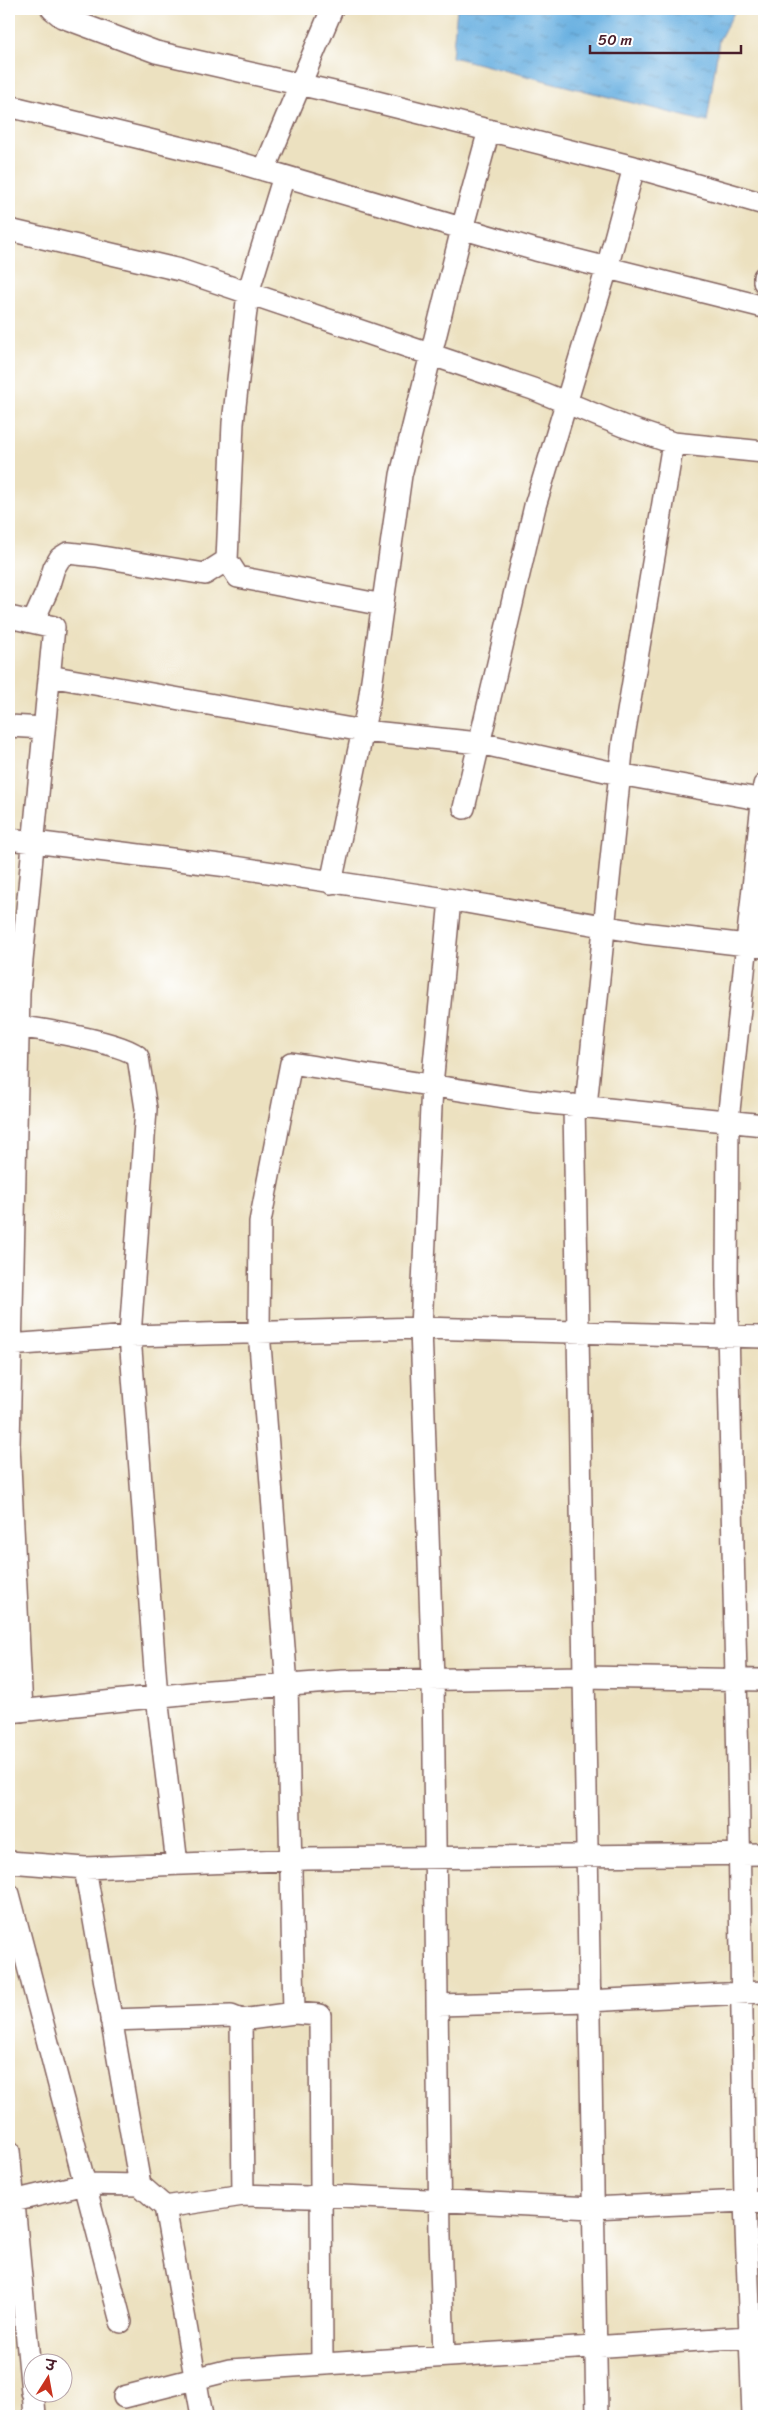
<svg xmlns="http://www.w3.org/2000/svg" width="773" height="2425" font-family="Sriracha,'Playpen Sans Deva',sans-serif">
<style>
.water{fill:url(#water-ripples);stroke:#5a6886}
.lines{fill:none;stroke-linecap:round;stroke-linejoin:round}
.minor-casing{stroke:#83635f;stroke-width:24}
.minor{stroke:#fff;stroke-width:21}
</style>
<defs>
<pattern id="water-ripples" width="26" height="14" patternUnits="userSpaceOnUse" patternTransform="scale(1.25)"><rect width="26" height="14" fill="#6ab1e1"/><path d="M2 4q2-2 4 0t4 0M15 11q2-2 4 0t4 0" fill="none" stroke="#598fb7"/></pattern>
</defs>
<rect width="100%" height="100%" fill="#fff"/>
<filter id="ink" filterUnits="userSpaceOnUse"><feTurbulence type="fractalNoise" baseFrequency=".02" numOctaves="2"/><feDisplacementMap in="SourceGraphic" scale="10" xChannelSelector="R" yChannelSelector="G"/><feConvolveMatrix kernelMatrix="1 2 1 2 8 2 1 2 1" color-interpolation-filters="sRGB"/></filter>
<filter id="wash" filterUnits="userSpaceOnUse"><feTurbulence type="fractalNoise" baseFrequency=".0096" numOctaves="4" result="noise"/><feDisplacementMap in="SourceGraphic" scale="20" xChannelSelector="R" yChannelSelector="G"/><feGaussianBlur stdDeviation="1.12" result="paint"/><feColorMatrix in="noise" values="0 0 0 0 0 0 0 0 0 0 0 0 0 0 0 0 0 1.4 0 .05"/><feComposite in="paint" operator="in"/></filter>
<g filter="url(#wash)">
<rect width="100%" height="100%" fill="#ece1c0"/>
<!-- water -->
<path class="water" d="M 457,9 L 736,9 L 719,40 L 707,122 L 452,57 Z"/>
</g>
<g filter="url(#ink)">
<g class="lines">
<defs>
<path id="minor" d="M 52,9 L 62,17 L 156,52 L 369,100 L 634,167 L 764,204
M 9,106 L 223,158 L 536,250 L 764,307
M 264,170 L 332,9
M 284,176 L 248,293 L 233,423 L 227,560 L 238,577 L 383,605
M 9,230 L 180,270 L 533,389 L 623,426 L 673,443 L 764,452
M 764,277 L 764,282
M 9,617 L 54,627 L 19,992 L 9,1445 L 22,1711
M 33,622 L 47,591 L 54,568 L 60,558 L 68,553 L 96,556 L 205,574 L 227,560
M 49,676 L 363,731 L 479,743 L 619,774 L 764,800
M 9,726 L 44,728
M 464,808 L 535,506 L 607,268 L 634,167
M 9,839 L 228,866 L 466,902 L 643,933 L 764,947
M 331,883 L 369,701 L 401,475 L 462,229 L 489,130
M 9,1026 C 30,1027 128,1043 138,1057 L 146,1109 L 130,1336 L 157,1697 L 177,1864
M 574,1105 L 597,2416
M 586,1106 L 623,742 L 673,443
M 9,1345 L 130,1336 L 421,1328 L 764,1337
M 9,1712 L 210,1691 L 343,1681 L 583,1677 L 764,1680
M 9,1862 L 85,1868 L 306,1859 L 764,1854
M 85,1868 L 140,2185 L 165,2207 L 202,2416
M 9,1894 L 121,2322
M 437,2005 L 588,2001 L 764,1992
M 111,2020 L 231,2016 L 241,2020 L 294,2013
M 241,2020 L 243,2195
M 9,2151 L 32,2392
M 9,2202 L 86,2184 L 140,2185
M 165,2207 L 243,2195 L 307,2197 L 321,2195 L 592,2208 L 745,2201 L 764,2203
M 444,2355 L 440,2237 L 433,1680 L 421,1328 L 432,1085 L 450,900
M 322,2363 L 320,2015 L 294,2013 L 287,1685 L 259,1332 L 260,1222 L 291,1063 L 530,1101 L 764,1125
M 33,2392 L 35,2416
M 124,2397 L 230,2370 L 764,2336
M 753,2416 L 745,2201 L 738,1765 L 727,1285 L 728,1120 L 764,785"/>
</defs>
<!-- minor casing -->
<use href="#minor" class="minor-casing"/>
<!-- minor -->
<use href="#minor" class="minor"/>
</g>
</g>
<!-- margin -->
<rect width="773" height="2425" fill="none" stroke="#fff" stroke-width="30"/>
<!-- north arrow -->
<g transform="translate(48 2378) rotate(11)"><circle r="24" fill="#ffffff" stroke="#b7a5aa"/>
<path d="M0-4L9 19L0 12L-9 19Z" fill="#c8321e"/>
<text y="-8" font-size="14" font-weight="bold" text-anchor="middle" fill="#4a1f2b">उ</text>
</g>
<!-- scale -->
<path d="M590 45v8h151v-8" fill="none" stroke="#4a1f2b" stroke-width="2.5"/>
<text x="598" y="45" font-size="15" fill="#4a1f2b" stroke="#ffffff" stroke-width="4" paint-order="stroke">50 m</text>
</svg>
